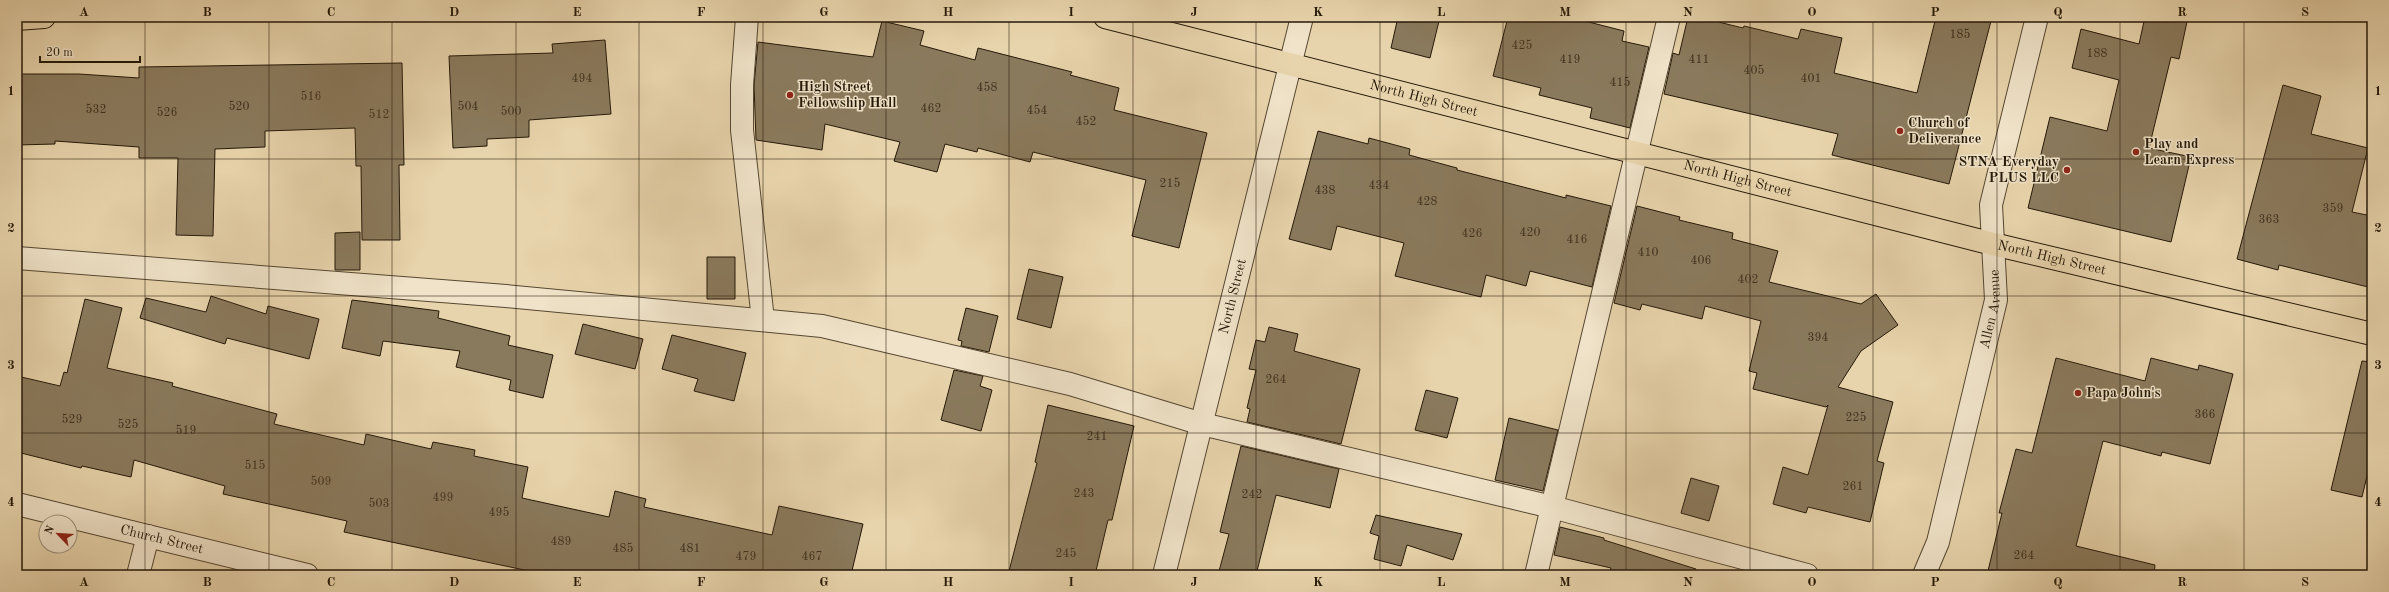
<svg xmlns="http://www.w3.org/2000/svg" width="2389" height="592" font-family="'Old Standard TT',serif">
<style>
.building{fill:#8a7a5d;stroke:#241808}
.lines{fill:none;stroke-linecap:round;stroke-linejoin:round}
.minor-casing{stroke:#554731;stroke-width:24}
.major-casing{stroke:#241808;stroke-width:24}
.minor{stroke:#f0e3c9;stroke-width:22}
.major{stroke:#e8d4ac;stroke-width:22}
.grid{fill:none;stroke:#241808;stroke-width:1;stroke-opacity:0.55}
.poi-dot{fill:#8f2418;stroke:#f0e3c9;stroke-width:1.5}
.labels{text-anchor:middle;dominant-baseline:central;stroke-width:3;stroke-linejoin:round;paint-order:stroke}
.number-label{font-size:12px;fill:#3e301d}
.poi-label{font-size:14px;font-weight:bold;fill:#241808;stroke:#f0e3c9;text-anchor:start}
.street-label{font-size:14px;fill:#241808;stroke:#f0e3c9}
.neatline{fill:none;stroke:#241808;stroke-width:1.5}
.grid-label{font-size:13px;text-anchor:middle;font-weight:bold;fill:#241808}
</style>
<rect width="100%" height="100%" fill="#e8d4ac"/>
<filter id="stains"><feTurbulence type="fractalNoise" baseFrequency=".005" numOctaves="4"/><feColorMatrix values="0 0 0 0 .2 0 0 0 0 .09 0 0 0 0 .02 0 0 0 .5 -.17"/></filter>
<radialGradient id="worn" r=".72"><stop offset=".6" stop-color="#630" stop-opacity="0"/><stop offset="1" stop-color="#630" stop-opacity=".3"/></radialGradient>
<!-- building -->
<path class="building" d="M 1398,17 L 1440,17 L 1430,58 L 1391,48 Z
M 1508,17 L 1569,17 L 1624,31 L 1622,41 L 1649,47 L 1630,128 L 1590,118 L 1592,108 L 1539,95 L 1541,88 L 1493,76 Z
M 1688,17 L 1698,17 L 1743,28 L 1744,26 L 1798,39 L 1801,29 L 1842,38 L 1834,73 L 1917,93 L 1936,17 L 1992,17 L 1949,184 L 1832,155 L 1838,134 L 1664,94 L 1673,53 L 1679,55 Z
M 2145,17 L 2188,17 L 2179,59 L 2171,57 L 2149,148 L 2191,157 L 2171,242 L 2028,208 L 2050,117 L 2107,131 L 2119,80 L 2072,68 L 2081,29 L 2139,44 Z
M 882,21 L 924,31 L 920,45 L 975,60 L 978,48 L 1072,72 L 1070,75 L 1119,88 L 1114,110 L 1207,133 L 1179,248 L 1132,236 L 1146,180 L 1033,152 L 1030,162 L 978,148 L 977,152 L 945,144 L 937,172 L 894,161 L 900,142 L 825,124 L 822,150 L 756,140 L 754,85 L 758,42 L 873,57 Z
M 605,40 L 611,114 L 529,120 L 529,137 L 487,139 L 487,146 L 453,148 L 449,56 L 553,53 L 552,44 Z
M 402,63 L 404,165 L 399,165 L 400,240 L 362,240 L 361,166 L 356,166 L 355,128 L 265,131 L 265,147 L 215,149 L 213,236 L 176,235 L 178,158 L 139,158 L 139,147 L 55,141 L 55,144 L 17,145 L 17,74 L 79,74 L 139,78 L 139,67 Z
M 2283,85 L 2321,96 L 2311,134 L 2368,148 L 2352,212 L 2372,216 L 2372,288 L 2279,265 L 2278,270 L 2237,259 Z
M 1318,131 L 1368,144 L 1369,138 L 1410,149 L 1409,155 L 1457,168 L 1457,170 L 1566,198 L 1566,195 L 1611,206 L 1592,287 L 1530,271 L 1526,286 L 1486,275 L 1481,297 L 1395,276 L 1404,243 L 1337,226 L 1331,250 L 1289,239 Z
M 1637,206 L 1680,217 L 1679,220 L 1733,233 L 1732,239 L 1778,251 L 1769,282 L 1861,304 L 1876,294 L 1898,325 L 1861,351 L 1838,387 L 1893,402 L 1877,461 L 1884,463 L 1870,522 L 1808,507 L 1806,513 L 1773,504 L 1783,467 L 1808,475 L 1828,405 L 1826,407 L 1753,389 L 1757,373 L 1749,371 L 1761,321 L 1705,306 L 1702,319 L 1642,304 L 1640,310 L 1614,303 Z
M 360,232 L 360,270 L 335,270 L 335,233 Z
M 707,257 L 735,257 L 735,299 L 707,299 Z
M 1029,269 L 1063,277 L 1051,328 L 1017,319 Z
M 211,296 L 266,314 L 268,306 L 319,319 L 309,359 L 227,338 L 225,344 L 140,318 L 146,298 L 206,312 Z
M 85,299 L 122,308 L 107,368 L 173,383 L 172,386 L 277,414 L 274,424 L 364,445 L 366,434 L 431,449 L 433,442 L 475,450 L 474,456 L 528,467 L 522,498 L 609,517 L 615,491 L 646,499 L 644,507 L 772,535 L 779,506 L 863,524 L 851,575 L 548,575 L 344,532 L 347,521 L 223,494 L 225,486 L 134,460 L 131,477 L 82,466 L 81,468 L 17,452 L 17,376 L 60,386 L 64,372 L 67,373 Z
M 352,300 L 439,311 L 438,318 L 510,336 L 508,345 L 553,355 L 543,398 L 509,390 L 511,380 L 456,367 L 460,351 L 383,341 L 380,356 L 342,348 Z
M 966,308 L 998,316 L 989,352 L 961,346 L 962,341 L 958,340 Z
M 583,324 L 643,339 L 635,369 L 575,354 Z
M 1269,327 L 1298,334 L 1294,351 L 1360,369 L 1341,444 L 1247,422 L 1250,409 L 1247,408 L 1256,370 L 1249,369 L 1256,340 L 1265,342 Z
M 672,335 L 746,353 L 734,401 L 694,391 L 698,379 L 662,369 Z
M 2056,358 L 2145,381 L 2151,358 L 2198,370 L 2199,365 L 2233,374 L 2210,464 L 2162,452 L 2161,456 L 2103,441 L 2076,546 L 2155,565 L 2154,575 L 1987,575 L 2002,513 L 1999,513 L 2016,449 L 2032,453 Z
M 2362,361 L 2372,362 L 2372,455 L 2362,497 L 2331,490 Z
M 954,370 L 983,376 L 980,386 L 992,390 L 981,431 L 941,420 Z
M 1426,390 L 1458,398 L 1447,438 L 1415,430 Z
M 1048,405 L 1134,426 L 1112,520 L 1108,520 L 1095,575 L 1008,575 L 1037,463 L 1035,462 Z
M 1509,418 L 1558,430 L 1543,491 L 1495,480 Z
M 1241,446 L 1339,469 L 1330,508 L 1276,495 L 1256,575 L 1218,575 L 1229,534 L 1220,532 Z
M 1691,478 L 1719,486 L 1709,521 L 1681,513 Z
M 1376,515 L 1462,534 L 1453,560 L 1407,545 L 1401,566 L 1374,559 L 1379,536 L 1370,533 Z
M 1560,527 L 1604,538 L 1604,540 L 1696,569 L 1695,575 L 1609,575 L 1611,568 L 1554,555 Z"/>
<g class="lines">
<defs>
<g id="minor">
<path d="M 747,17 L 742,85 L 742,130 L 763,320"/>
<path d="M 1669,17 L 1552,507 L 1807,575"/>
<path d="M 17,258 L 506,296 L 822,326 L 1070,384 L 1202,424 L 1552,507 L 1536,575"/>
<path id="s1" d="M 17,504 L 307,575"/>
<path d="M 138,575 L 148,536"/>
<path id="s2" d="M 1164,575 L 1302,17"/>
<path id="s3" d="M 1924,575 L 1938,542 L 1996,300 L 1991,205 L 2037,17"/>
</g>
<g id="major">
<path id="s4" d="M 1105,17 L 1993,244 L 2372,334"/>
<path d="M 17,19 L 44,17"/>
</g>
</defs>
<!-- minor casing -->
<use href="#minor" class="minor-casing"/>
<!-- major casing -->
<use href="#major" class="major-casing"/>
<!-- minor -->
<use href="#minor" class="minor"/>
<!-- major -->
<use href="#major" class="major"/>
</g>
<!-- grid -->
<path class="grid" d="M 145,17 L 145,575M 269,17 L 269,575M 392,17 L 392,575M 516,17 L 516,575M 639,17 L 639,575M 763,17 L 763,575M 886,17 L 886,575M 1009,17 L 1009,575M 1133,17 L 1133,575M 1256,17 L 1256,575M 1380,17 L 1380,575M 1503,17 L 1503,575M 1626,17 L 1626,575M 1750,17 L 1750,575M 1873,17 L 1873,575M 1997,17 L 1997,575M 2120,17 L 2120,575M 2244,17 L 2244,575M 17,159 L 2372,159M 17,296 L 2372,296M 17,433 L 2372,433"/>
<!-- markers -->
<g class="poi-dot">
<circle cx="790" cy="95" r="4"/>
<circle cx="1900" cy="131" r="4"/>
<circle cx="2136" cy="152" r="4"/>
<circle cx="2067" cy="170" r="4"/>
<circle cx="2078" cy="393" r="4"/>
</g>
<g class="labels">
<!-- number labels -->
<g class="number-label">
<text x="1960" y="35">185</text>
<text x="1522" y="46">425</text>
<text x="2097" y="54">188</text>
<text x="1570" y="60">419</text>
<text x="1699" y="60">411</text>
<text x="1754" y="71">405</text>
<text x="582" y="79">494</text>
<text x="1811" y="79">401</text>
<text x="1620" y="83">415</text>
<text x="987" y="88">458</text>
<text x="311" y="97">516</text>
<text x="239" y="107">520</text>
<text x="468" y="107">504</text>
<text x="931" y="109">462</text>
<text x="96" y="110">532</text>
<text x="1037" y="111">454</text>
<text x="511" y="112">500</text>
<text x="167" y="113">526</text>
<text x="379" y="115">512</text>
<text x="1086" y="122">452</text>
<text x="1170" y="184">215</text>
<text x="1379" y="186">434</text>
<text x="1325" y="191">438</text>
<text x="1427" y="202">428</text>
<text x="2333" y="209">359</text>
<text x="2269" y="220">363</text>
<text x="1530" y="233">420</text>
<text x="1472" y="234">426</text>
<text x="1577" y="240">416</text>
<text x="1648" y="253">410</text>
<text x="1701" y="261">406</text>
<text x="1748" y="280">402</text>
<text x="1818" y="338">394</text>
<text x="1276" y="380">264</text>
<text x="2205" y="415">366</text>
<text x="1856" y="418">225</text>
<text x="72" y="420">529</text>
<text x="128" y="425">525</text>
<text x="186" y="431">519</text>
<text x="1097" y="437">241</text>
<text x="255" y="466">515</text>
<text x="321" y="482">509</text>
<text x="1853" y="487">261</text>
<text x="1084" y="494">243</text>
<text x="1252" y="495">242</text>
<text x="443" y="498">499</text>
<text x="379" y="504">503</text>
<text x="499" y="513">495</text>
<text x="561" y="542">489</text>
<text x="623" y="549">485</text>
<text x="690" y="549">481</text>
<text x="1066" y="554">245</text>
<text x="2024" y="556">264</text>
<text x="746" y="557">479</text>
<text x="812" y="557">467</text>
</g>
<!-- poi labels -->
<g class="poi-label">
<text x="798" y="87">High Street<tspan x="798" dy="16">Fellowship Hall</tspan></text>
<text x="1908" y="123">Church of<tspan x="1908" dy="16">Deliverance</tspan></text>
<text x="2144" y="144">Play and<tspan x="2144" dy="16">Learn Express</tspan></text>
<text x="2059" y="162" text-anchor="end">STNA Everyday<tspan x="2059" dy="16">PLUS LLC</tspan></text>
<text x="2086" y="393">Papa John's</text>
</g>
<!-- street labels -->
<g class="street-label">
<text stroke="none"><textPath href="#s4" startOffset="329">North High Street</textPath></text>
<text stroke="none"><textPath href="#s4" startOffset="653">North High Street</textPath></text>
<text stroke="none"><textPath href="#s4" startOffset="977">North High Street</textPath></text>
<text stroke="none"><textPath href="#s2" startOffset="287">North Street</textPath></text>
<text stroke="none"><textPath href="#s3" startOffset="275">Allen Avenue</textPath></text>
<text stroke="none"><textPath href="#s1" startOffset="149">Church Street</textPath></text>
</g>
</g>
<!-- margin -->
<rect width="2389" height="592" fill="none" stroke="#e8d4ac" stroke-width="44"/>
<!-- north arrow -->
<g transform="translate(58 534) rotate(295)"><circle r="19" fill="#f0e3c9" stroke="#9e927c"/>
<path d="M0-3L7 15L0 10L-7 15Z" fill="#8f2418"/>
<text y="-6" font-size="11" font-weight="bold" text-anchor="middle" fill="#241808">N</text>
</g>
<!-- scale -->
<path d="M40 56v6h100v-6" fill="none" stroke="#241808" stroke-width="2"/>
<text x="46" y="56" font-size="12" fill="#241808" stroke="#f0e3c9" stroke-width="3" paint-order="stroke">20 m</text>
<rect x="22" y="22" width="2345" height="548" class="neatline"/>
<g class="grid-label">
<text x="84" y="16">A</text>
<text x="207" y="16">B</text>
<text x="331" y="16">C</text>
<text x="454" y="16">D</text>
<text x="577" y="16">E</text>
<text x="701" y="16">F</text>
<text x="824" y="16">G</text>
<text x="948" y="16">H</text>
<text x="1071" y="16">I</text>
<text x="1194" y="16">J</text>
<text x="1318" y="16">K</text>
<text x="1441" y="16">L</text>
<text x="1565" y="16">M</text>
<text x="1688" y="16">N</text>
<text x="1812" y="16">O</text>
<text x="1935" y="16">P</text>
<text x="2058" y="16">Q</text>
<text x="2182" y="16">R</text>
<text x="2305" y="16">S</text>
<text x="11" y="95">1</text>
<text x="2378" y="95">1</text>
<text x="11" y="232">2</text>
<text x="2378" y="232">2</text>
<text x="11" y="369">3</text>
<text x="2378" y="369">3</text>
<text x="11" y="506">4</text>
<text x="2378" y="506">4</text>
<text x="84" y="586">A</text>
<text x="207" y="586">B</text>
<text x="331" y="586">C</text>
<text x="454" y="586">D</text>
<text x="577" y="586">E</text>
<text x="701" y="586">F</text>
<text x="824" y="586">G</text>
<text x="948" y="586">H</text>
<text x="1071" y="586">I</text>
<text x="1194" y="586">J</text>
<text x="1318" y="586">K</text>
<text x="1441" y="586">L</text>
<text x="1565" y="586">M</text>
<text x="1688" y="586">N</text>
<text x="1812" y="586">O</text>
<text x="1935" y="586">P</text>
<text x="2058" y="586">Q</text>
<text x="2182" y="586">R</text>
<text x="2305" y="586">S</text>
</g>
<rect width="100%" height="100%" filter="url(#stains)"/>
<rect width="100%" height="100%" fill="url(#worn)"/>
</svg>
